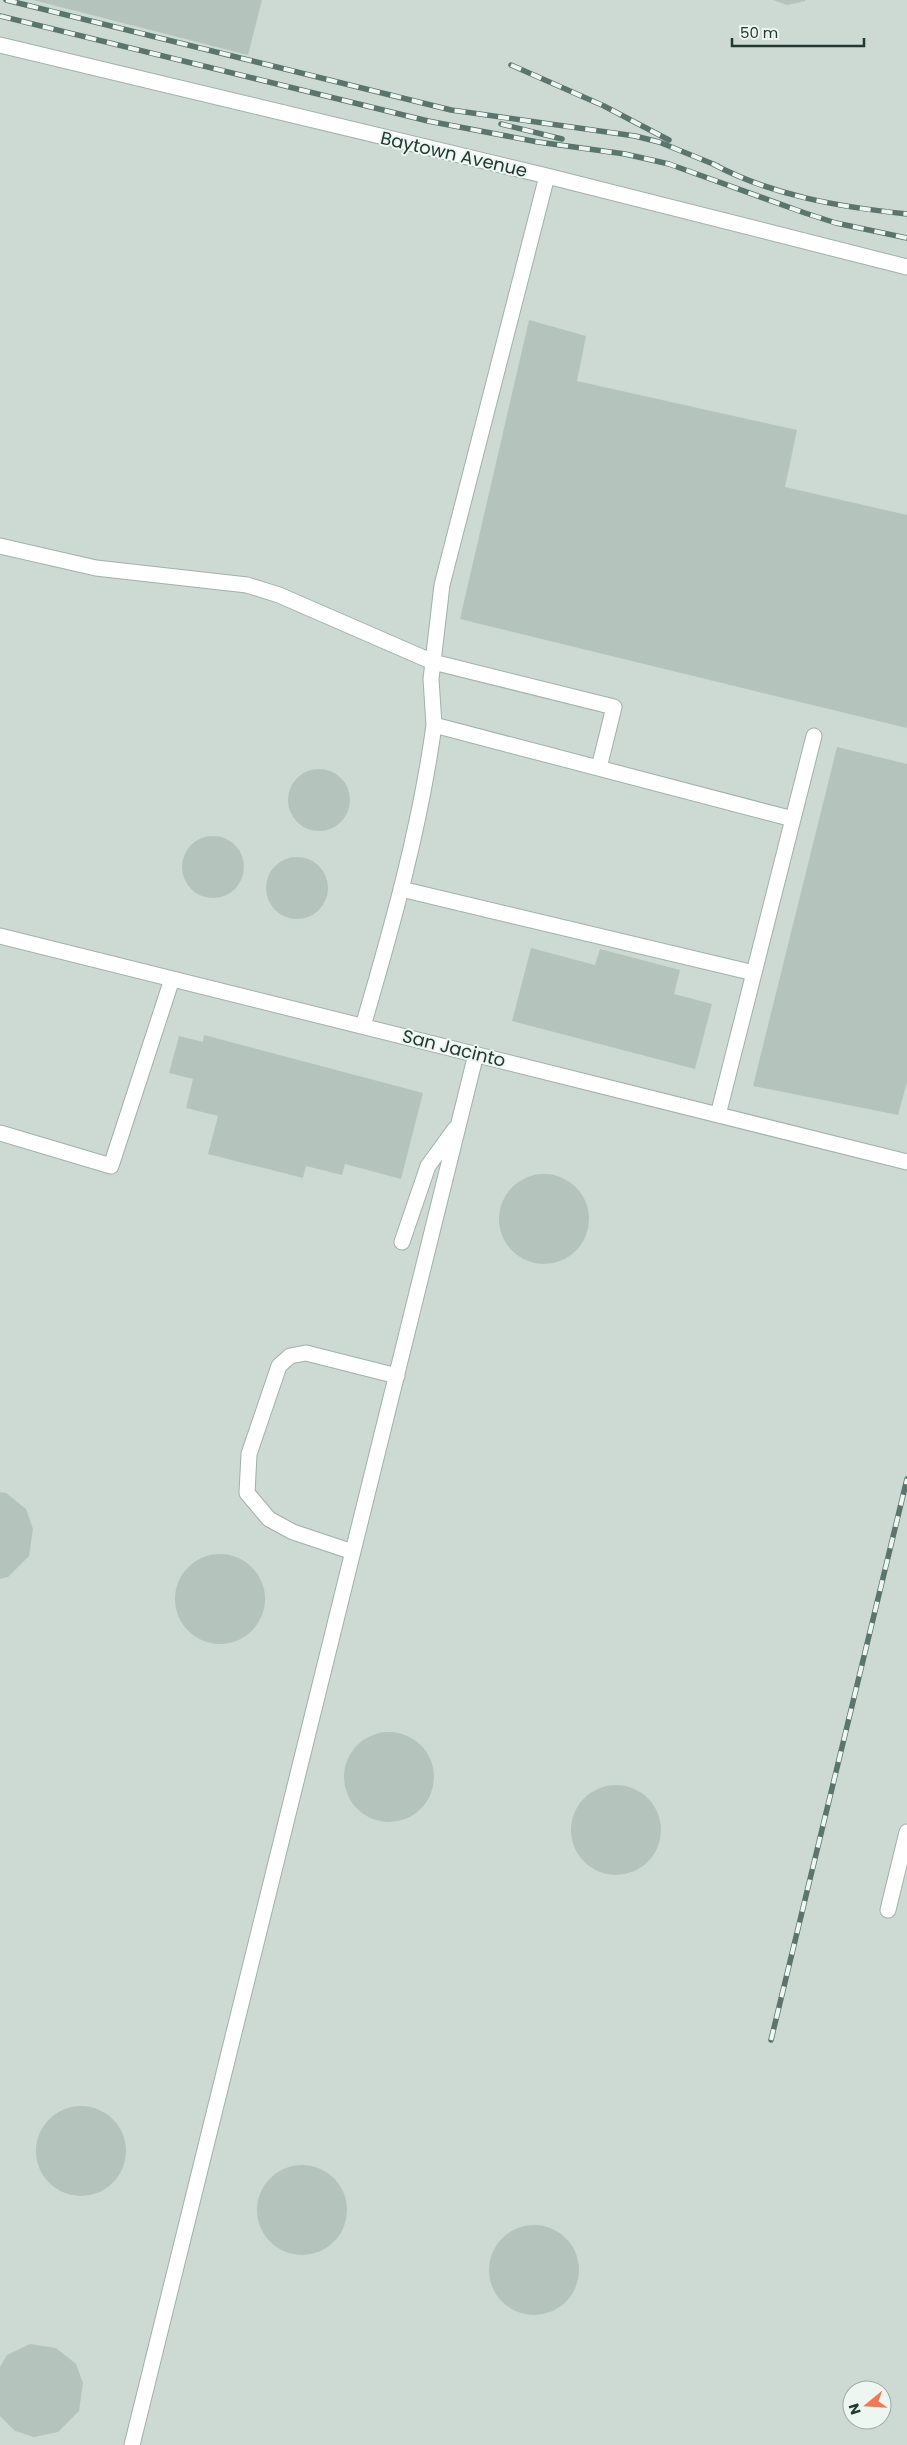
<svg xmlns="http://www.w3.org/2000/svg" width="907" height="2445" font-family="Poppins,sans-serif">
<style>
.built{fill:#cdd9d3;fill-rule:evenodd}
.building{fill:#b4c4bd}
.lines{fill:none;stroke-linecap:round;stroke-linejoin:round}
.minor-casing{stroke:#a1b1ab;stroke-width:17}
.minor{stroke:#fff;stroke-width:15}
.rail-casing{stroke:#5a756d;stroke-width:5.5}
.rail{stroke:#eef6f2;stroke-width:4;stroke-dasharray:11;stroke-linecap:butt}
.labels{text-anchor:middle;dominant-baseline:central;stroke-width:4;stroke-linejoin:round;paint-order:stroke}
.street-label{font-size:18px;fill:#203932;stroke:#eef6f2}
</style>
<rect width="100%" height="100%" fill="#deeae4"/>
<!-- built -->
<path class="built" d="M 0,0 L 907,0 L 907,2445 L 0,2445 ZM 852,2390 L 882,2390 L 882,2420 L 852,2420 Z"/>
<!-- building -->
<path class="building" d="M 33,0 L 262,0 L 248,55 Z
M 773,0 L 805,0 L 805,1 L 787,5 Z
M 529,320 L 586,336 L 577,381 L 797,430 L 785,487 L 907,515 L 907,728 L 460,619 Z
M 837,747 L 907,764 L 907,1082 L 898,1115 L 753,1086 Z
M288 800a31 31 0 1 1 62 0a31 31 0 1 1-62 0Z
M182 867a31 31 0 1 1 62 0a31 31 0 1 1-62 0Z
M266 888a31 31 0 1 1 62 0a31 31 0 1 1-62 0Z
M 531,948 L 595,965 L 600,949 L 680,970 L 674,994 L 712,1004 L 695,1069 L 512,1021 Z
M 204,1035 L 423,1093 L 401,1179 L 345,1164 L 342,1175 L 306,1166 L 303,1178 L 208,1154 L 218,1116 L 186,1108 L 193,1079 L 169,1073 L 179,1036 L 203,1042 Z
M499 1219a45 45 0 1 1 90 0a45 45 0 1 1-90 0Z
M 0,1492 L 6,1493 L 26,1509 L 33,1529 L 29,1556 L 8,1577 L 0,1579 Z
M175 1599a45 45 0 1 1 90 0a45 45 0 1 1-90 0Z
M344 1777a45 45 0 1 1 90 0a45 45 0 1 1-90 0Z
M571 1830a45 45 0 1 1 90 0a45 45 0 1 1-90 0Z
M36 2151a45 45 0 1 1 90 0a45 45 0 1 1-90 0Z
M257 2210a45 45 0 1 1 90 0a45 45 0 1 1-90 0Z
M489 2270a45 45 0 1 1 90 0a45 45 0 1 1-90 0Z
M 30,2344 L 56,2348 L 76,2364 L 83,2383 L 79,2411 L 58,2432 L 34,2437 L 15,2431 L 0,2416 L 0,2367 L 7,2355 Z"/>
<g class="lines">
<defs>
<path id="minor" d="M 0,45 L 547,176 L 907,267
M 0,546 L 96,568 L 247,585 L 279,595 L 433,662 L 614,707 L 599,768
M 434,725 L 431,679 L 442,585 L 547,176
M 401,889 L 754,973
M 0,936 L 907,1162
M 363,1026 C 392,927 420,828 434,725 L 793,819
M 718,1115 L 814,736
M 0,1133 L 111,1166 L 172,979
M 402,1242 L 428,1166 L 455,1129
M 353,1552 L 293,1532 L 269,1519 L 247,1493 L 249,1454 L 279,1366 L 290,1356 L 306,1353 L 397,1376
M 888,1910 L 907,1832
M 132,2445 L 476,1054"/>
</defs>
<!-- minor casing -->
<use href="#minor" class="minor-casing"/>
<!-- minor -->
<use href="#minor" class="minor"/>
<defs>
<path id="rail" d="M 6,0 L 451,110 L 635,136 L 659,142 L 718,166
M 0,16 L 428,121 L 538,142 L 625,154 L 669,164 L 805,213 L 836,223 L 907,238
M 511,65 L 604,106 L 669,140
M 501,124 L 562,139
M 713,164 C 773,196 840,207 907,214
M 771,2040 L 907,1479"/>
</defs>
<!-- rail casing -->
<use href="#rail" class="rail-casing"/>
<!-- rail -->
<use href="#rail" class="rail"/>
</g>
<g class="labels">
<!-- street labels -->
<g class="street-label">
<text transform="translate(454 154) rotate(13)">Baytown Avenue</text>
<text transform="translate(454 1048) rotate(14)">San Jacinto</text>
</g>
</g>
<!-- north arrow -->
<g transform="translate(867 2405) rotate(252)"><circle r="24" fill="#eef6f2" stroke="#9caaa5"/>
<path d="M0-4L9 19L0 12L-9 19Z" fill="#f07856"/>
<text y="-8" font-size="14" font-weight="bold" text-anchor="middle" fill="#203932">N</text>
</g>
<!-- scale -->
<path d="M732 38v8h132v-8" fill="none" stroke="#203932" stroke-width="2.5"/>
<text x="740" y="38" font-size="15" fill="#203932" stroke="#eef6f2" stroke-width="4" paint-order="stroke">50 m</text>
</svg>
